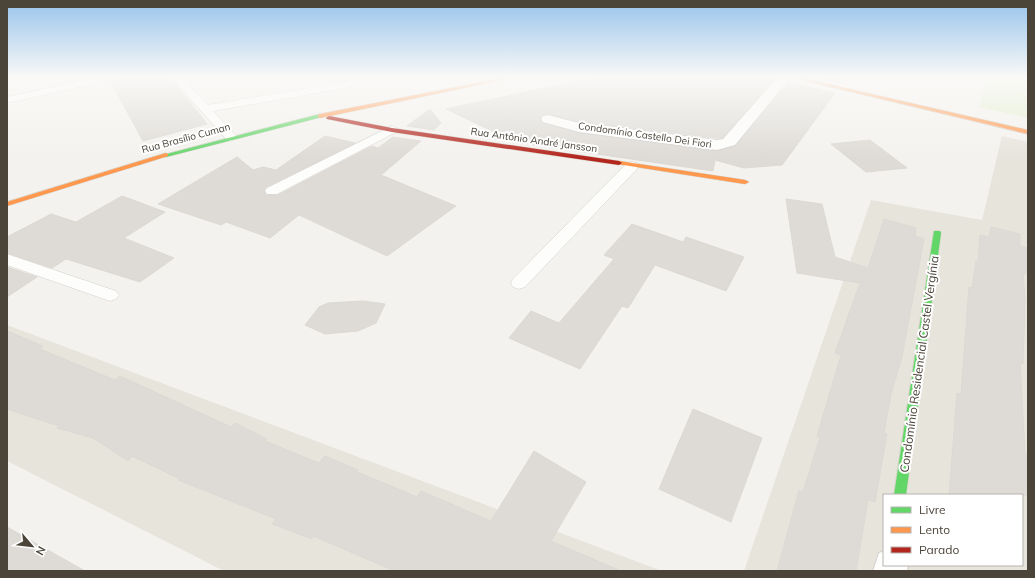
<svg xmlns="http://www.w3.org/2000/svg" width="1035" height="578" font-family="Mulish,sans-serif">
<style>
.residential{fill:#e7e4dc;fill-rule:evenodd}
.green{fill:#e1eecf}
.building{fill:#dedbd6;stroke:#dcd9d4}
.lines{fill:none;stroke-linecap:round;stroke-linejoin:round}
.lane-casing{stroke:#d2d0cb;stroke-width:1}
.street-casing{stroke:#d2d0cb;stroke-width:2}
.fast-casing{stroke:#d3cfc5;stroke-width:1}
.slow-casing{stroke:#d3cfc5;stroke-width:1}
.jam-casing{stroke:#d3cfc5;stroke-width:1}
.lane{fill:#fdfdfc;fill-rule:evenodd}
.street{fill:#fdfdfc;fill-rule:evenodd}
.fast{fill:#63d668;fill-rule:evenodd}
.slow{fill:#ff974d;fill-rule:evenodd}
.jam{fill:#b3261e;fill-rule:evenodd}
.labels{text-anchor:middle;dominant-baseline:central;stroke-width:4;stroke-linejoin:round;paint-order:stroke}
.far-street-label{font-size:10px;fill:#4b4439;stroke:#fff}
.street-label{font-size:12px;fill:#4b4439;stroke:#fff}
</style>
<rect width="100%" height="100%" fill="#f4f2ee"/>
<!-- residential -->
<path class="residential" d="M 1002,136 L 1028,142 L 1028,571 L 744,571 L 871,200 L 982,220 ZM 884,495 L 1022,495 L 1022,565 L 884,565 Z
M 7,325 L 662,571 L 224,571 L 7,461 Z"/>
<!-- green -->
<path class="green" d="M 988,77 L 1028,77 L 1028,118 L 979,107 Z"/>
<!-- building -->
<path class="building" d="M 117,77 L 170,77 L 207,124 L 143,141 L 111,82 Z
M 596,77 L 776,77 L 722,138 L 717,138 L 579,122 L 548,114 L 542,115 L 540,118 L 542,123 L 579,133 L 717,151 L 736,146 L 789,82 L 835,93 L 782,165 L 744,168 L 715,160 L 713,171 L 515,142 L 446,109 Z
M 814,77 L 846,77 L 841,83 Z
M 430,109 L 441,123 L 434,130 L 407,126 Z
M 325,136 L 355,143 L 266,187 L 264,190 L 266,195 L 278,195 L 372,146 L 378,148 L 393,137 L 421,141 L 381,175 L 456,206 L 387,256 L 299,215 L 270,238 L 226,222 L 221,225 L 158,204 L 237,157 L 253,170 L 263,167 L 276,170 Z
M 870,140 L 907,168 L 866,172 L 831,144 Z
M 122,196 L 165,212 L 124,238 L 174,258 L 140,282 L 66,259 L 52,268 L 7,253 L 7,237 L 51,214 L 76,222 Z
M 786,199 L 822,204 L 835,257 L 868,268 L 884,219 L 916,228 L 915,236 L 924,239 L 902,357 L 891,394 L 884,433 L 887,434 L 875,502 L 868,500 L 856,571 L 777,571 L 799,490 L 803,492 L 820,437 L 817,436 L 841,355 L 835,353 L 860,283 L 797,273 Z
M 632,224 L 683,242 L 686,237 L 744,257 L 726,291 L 655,265 L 628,308 L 622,306 L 580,369 L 509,338 L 531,311 L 559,323 L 614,259 L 604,255 Z
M 991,227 L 1020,234 L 1020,246 L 1028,248 L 1028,274 L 1023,273 L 1025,299 L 1023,364 L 1020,363 L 1025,454 L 1028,455 L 1028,495 L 949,495 L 957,393 L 961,394 L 969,287 L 972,288 L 976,261 L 978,262 L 980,235 L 989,237 Z
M 7,267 L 37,277 L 7,297 Z
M 363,301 L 385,304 L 376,323 L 358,331 L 325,334 L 305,325 L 319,307 L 328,303 Z
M 7,331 L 43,346 L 40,349 L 115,380 L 120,376 L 231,427 L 235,423 L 267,439 L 265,441 L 319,463 L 325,456 L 358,470 L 357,472 L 417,497 L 421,491 L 491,521 L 534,451 L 586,482 L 551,541 L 621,571 L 395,571 L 313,536 L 312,539 L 272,524 L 276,519 L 178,480 L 180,479 L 132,456 L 128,461 L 93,438 L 57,428 L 59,426 L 7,409 Z
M 693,409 L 762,438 L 731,522 L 659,489 Z
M 7,527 L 85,571 L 7,571 Z"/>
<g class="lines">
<defs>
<path id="lane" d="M 98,77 L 116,77 L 111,80 L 7,103 L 7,97 Z
M 171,77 L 181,77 L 208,105 L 352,81 L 357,84 L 352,87 L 213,111 L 237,137 L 231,141 L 227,140 Z
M 392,126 L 396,128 L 398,130 L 396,132 L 277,194 L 267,194 L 265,191 L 267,188 Z
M 632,162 L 637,163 L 638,166 L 637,169 L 525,287 L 519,289 L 513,287 L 511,283 L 513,279 L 627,163 Z
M 7,254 L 116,291 L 119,295 L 116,299 L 110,301 L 7,265 Z"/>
<path id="street" d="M 778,77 L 791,77 L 735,145 L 717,150 L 579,132 L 543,122 L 541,119 L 543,116 L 548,115 L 579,123 L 717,140 L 723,139 Z
M 884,551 L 884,565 L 908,565 L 907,571 L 873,571 L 879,553 Z"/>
<path id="fast" d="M 320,114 L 322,115 L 322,117 L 166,157 L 163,155 Z
M 934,231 L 940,231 L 941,233 L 906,495 L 894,495 Z"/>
<path id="slow" d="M 507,77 L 517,77 L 320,118 L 317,116 L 320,114 Z
M 789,77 L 798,77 L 1028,130 L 1028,134 Z
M 166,153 L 168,154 L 168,156 L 7,206 L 7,202 Z
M 619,161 L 745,180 L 749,182 L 745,184 L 617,164 L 617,162 Z"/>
<path id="jam" d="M 329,116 L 392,128 L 619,161 L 622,163 L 619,165 L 392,132 L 327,119 L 326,118 Z"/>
</defs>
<!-- lane casing -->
<use href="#lane" class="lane-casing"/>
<!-- street casing -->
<use href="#street" class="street-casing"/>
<!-- fast casing -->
<use href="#fast" class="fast-casing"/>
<!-- slow casing -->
<use href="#slow" class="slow-casing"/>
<!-- jam casing -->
<use href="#jam" class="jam-casing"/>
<!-- lane -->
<use href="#lane" class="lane"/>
<!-- street -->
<use href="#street" class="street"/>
<!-- fast -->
<use href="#fast" class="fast"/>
<!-- slow -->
<use href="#slow" class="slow"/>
<!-- jam -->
<use href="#jam" class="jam"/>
</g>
<!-- sky -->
<linearGradient id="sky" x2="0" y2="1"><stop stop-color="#98c4ec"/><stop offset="0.49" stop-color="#faf9f7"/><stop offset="1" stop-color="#faf9f7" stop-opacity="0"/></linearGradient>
<rect width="1035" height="158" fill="url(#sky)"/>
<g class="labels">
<!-- far-street labels -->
<g class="far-street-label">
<text transform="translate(645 135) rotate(8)">Condomínio Castello Dei Fiori</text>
<text transform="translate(186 138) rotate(-15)">Rua Brasílio Cuman</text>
<text transform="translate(534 140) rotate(8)">Rua Antônio André Jansson</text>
</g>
<!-- street labels -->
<g class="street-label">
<text transform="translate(919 364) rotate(-82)">Condomínio Residencial Castel Vergínia</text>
</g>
</g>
<!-- border -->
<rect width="1035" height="578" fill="none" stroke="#4b4439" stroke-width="16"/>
<!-- legend -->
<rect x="883" y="494" width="140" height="72" fill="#ffffff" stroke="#b7b4b0"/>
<rect x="891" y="507" width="20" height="6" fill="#63d668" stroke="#b7b4b0"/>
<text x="919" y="514" font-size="12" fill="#4b4439">Livre</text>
<rect x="891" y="527" width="20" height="6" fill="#ff974d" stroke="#b7b4b0"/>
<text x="919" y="534" font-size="12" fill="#4b4439">Lento</text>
<rect x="891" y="547" width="20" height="6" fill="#b3261e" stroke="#b7b4b0"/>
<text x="919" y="554" font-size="12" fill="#4b4439">Parado</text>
<!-- north arrow -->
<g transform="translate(32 546) rotate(118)" stroke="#ffffff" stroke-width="3" paint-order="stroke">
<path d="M0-3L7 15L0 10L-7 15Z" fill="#4b4439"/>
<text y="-6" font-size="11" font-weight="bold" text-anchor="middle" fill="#4b4439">N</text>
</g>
</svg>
